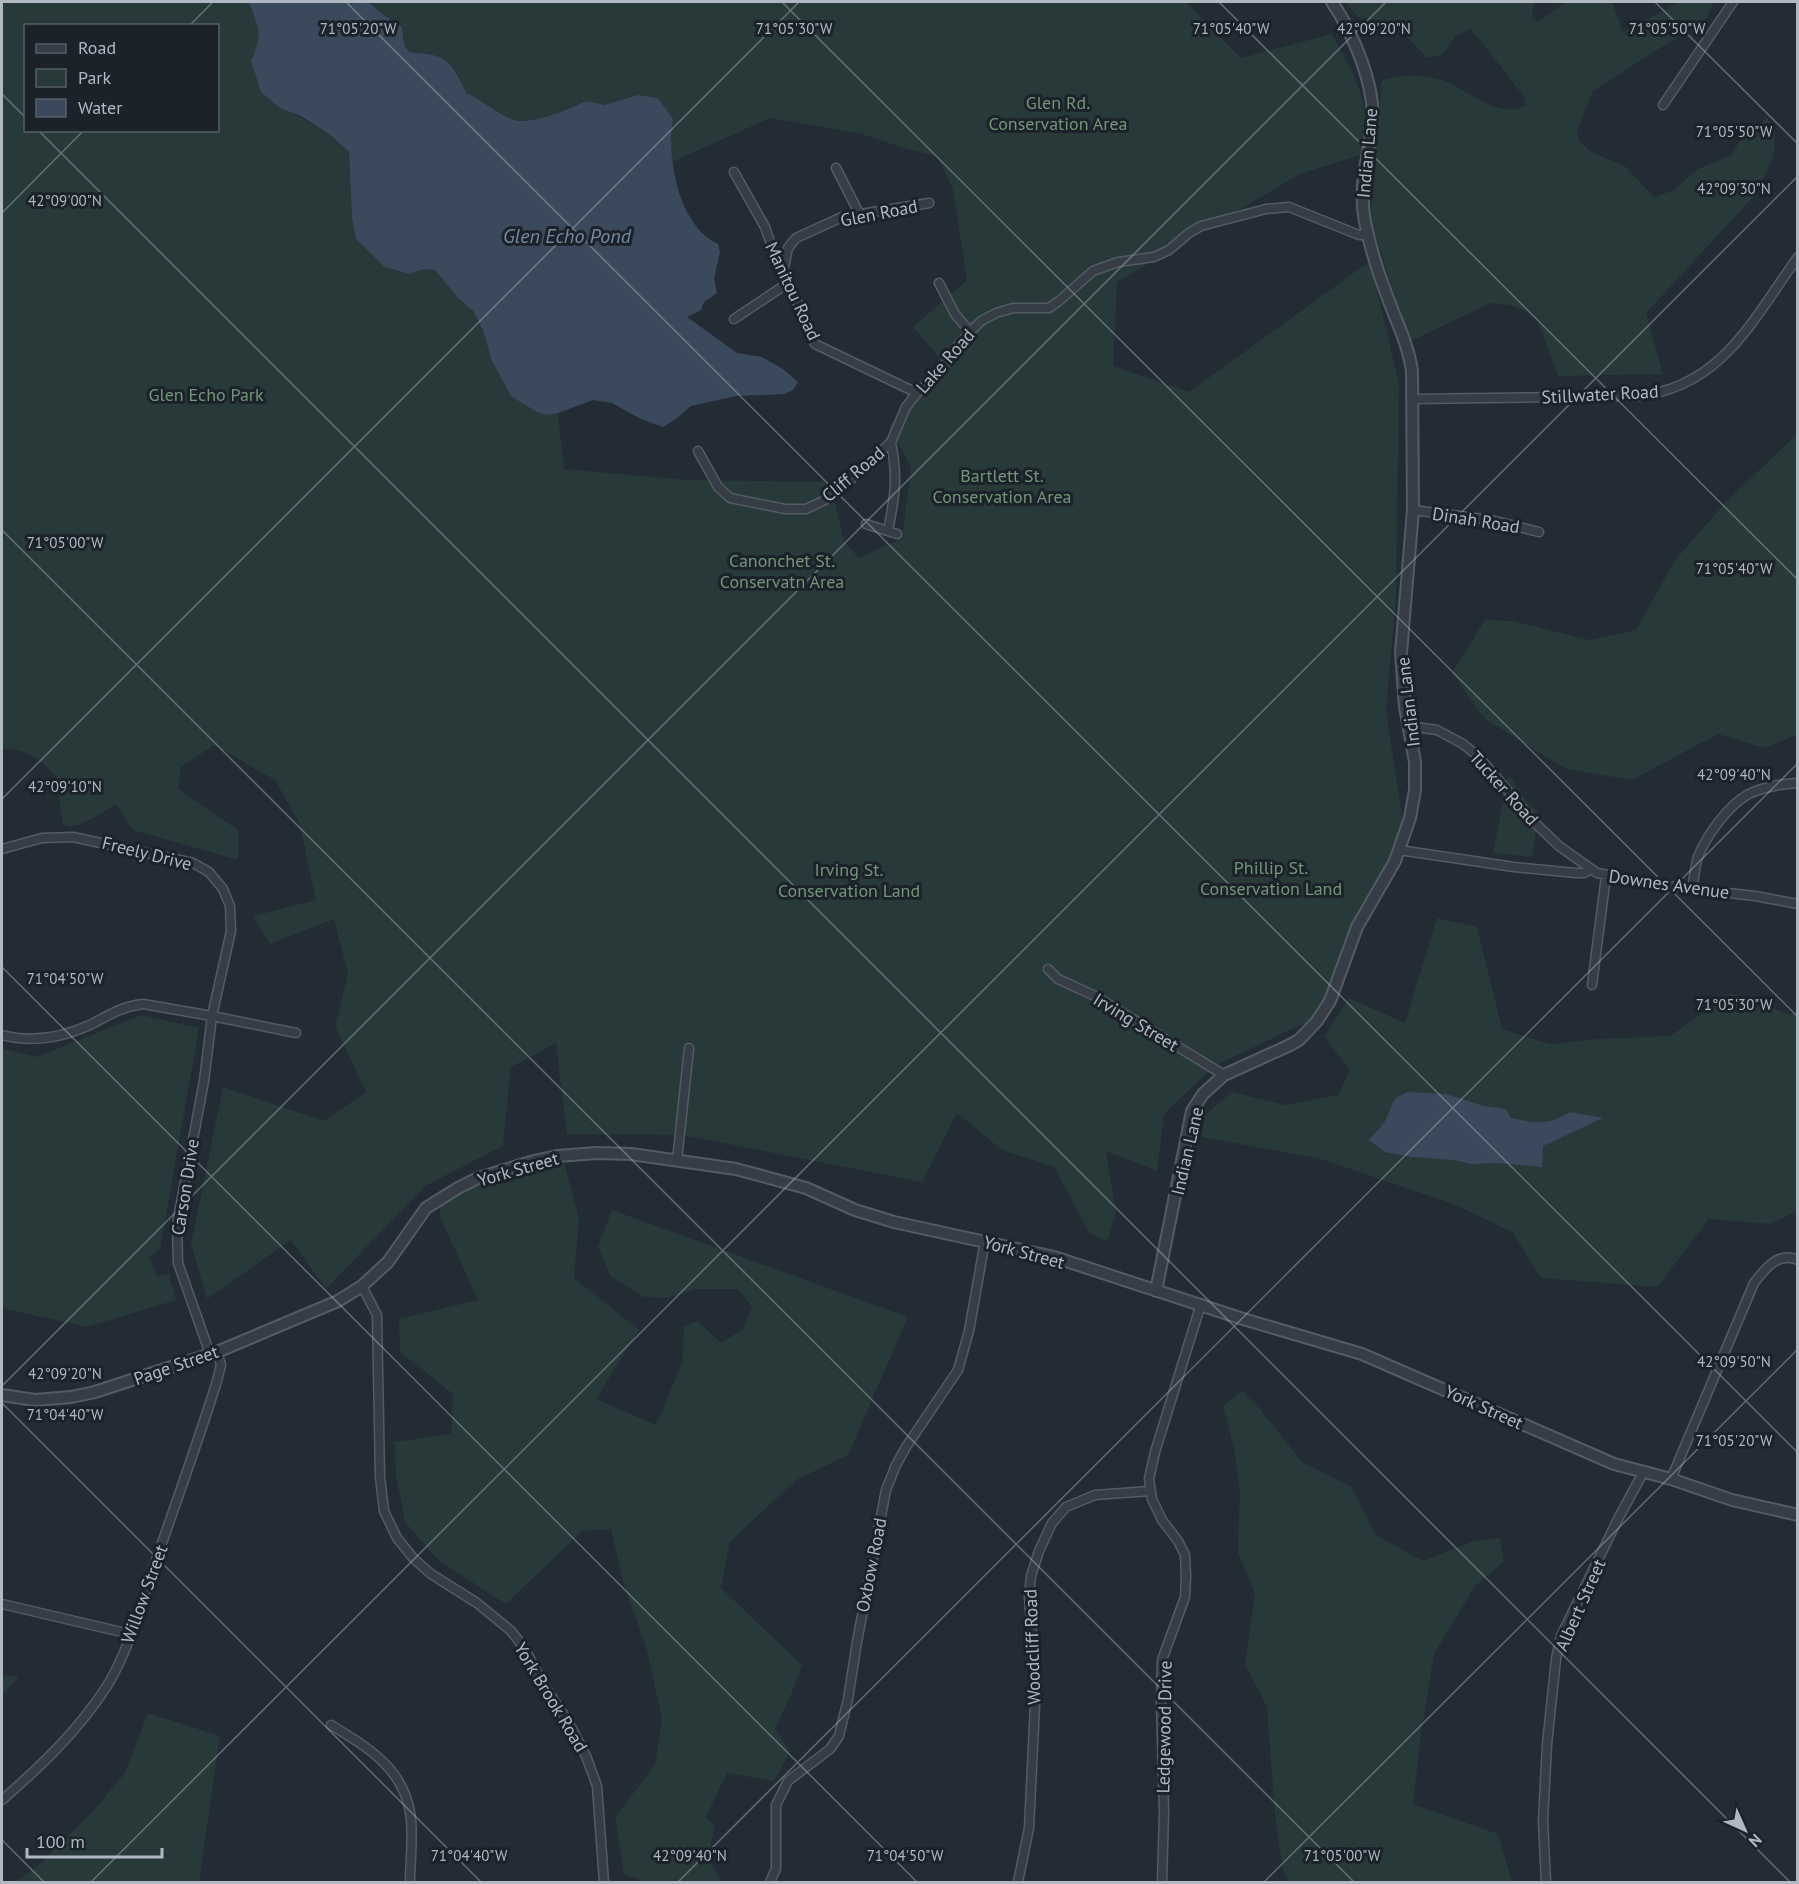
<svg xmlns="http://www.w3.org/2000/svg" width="1799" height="1884" font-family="'PT Sans',sans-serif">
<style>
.green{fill:#273938;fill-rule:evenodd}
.water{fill:#3a4a5c}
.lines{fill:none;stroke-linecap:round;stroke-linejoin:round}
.minor-casing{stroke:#535b63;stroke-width:11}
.tertiary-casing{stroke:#535b63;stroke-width:14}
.minor{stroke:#363d46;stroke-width:8}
.tertiary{stroke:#363d46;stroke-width:10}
.ticks{fill:none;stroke:#b0b8c2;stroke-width:1.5;stroke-opacity:0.45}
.labels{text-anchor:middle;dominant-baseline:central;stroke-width:6;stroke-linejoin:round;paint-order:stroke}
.park-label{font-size:18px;fill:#729679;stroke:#1b222a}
.street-label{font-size:18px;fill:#b0b8c2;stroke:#1b222a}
.water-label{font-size:20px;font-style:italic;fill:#748aa2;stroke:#1b222a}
.ticks-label{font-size:15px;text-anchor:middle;fill:#b0b8c2;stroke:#1b222a;stroke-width:6;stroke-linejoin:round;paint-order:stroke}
</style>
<rect width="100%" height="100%" fill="#232b35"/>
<!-- green -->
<path class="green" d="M 2,2 L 245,2 L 250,4 C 255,20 263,34 256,51 L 288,110 L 328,133 L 349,152 L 352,219 L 356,239 L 413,273 L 424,269 L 435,270 L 457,297 L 474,312 L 484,333 L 491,359 L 546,415 L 558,413 L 564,469 L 688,480 L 830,482 L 844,541 L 859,558 L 902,538 L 911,467 L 889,428 L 914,385 L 941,360 L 913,327 L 967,280 L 953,189 L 937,156 L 910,150 L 862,134 L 770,118 L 672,162 L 670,137 L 673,119 L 637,95 L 605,105 L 586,101 C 570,109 532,125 514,120 C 497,115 483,99 466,93 L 457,73 L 430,53 L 409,52 L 404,44 L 402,27 L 382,14 L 369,2 L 1186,2 L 1241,58 L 1332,34 C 1354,74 1375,107 1361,155 L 1300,174 L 1117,282 L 1113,366 L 1189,392 L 1370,261 L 1399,384 L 1396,596 L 1386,710 L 1403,823 L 1410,826 L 1373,899 L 1341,981 L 1307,1027 L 1303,1024 L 1214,1066 L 1164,1114 L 1157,1171 L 1106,1151 L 1116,1213 L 1107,1242 L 1089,1232 L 1054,1167 L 1002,1150 L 957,1113 L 922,1182 L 682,1135 L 567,1134 L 556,1043 L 511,1067 L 503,1146 L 425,1186 L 326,1289 L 291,1240 L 207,1299 L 191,1244 L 223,1087 L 324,1121 L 366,1092 L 335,1026 L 348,973 L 334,919 L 270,944 L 253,916 L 316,900 L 299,822 L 275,780 L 214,745 L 181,767 L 178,789 L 238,830 L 238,860 L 133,830 L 116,804 C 100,813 81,830 63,825 L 56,777 C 43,760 24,748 2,749 ZM 26,26 L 218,26 L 218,130 L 26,130 Z
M 1345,2 L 1534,2 L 1532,17 L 1538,22 L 1566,2 L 1612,2 L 1623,32 L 1679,2 L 1714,2 L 1707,18 L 1593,91 L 1577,131 L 1578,139 L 1588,150 L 1626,167 L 1654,197 L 1674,190 L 1698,169 L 1732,155 L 1739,142 L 1767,118 L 1775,130 L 1774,156 L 1755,195 L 1646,313 L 1663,374 L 1558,376 L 1538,322 L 1526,311 L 1510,305 L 1491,303 L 1409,342 L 1370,217 L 1382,80 C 1401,75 1418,74 1438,79 C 1466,86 1495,120 1525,106 L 1526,99 L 1471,29 L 1456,36 L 1442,55 L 1427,58 L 1405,35 L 1384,22 L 1358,17 Z
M 1797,434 L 1797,735 L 1764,748 L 1718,734 L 1632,780 L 1566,769 L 1485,719 L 1452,673 L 1485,620 L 1513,621 L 1590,640 L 1636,630 L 1675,560 L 1726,502 Z
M 1508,775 L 1529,804 L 1539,813 L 1532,857 L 1493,853 Z
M 1437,918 L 1477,927 L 1502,1029 L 1550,1044 L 1598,1039 L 1670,1036 L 1731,993 L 1788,1014 L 1797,1013 L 1797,1211 L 1770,1224 L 1709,1219 L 1657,1287 L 1541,1278 L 1513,1233 L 1456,1205 L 1321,1159 L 1202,1137 L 1204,1116 L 1232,1092 L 1285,1105 L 1338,1095 L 1350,1070 L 1324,1037 L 1349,998 L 1405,1023 Z
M 141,1015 L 199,1028 L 160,1249 L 149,1257 L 157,1276 L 169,1274 L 176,1300 L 87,1327 L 2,1308 L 2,1048 L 37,1057 Z
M 562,1155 L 579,1218 L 574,1278 L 639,1330 L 596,1399 L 656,1425 L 682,1363 L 684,1326 L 698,1321 L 721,1343 L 743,1329 L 752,1307 L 738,1289 L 695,1289 L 667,1298 L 644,1297 L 611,1277 L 598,1247 L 612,1210 L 908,1317 L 848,1455 L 796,1480 L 730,1542 L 721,1588 L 802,1665 L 791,1695 L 775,1729 L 790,1752 L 774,1781 L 727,1773 L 706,1817 L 715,1826 L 708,1858 L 722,1882 L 645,1882 L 624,1874 L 615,1817 L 655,1765 L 662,1719 L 646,1647 L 624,1585 L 611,1529 L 582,1531 L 506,1604 L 438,1560 L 405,1522 L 396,1476 L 394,1442 L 451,1434 L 453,1394 L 400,1352 L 399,1319 L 478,1300 L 440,1217 L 440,1199 L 458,1188 Z
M 1242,1391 L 1259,1408 L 1302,1462 L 1352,1487 L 1376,1535 L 1423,1561 L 1471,1542 L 1500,1538 L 1504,1562 L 1475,1586 L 1434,1654 L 1421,1734 L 1413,1804 L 1498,1834 L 1512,1882 L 1289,1882 L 1283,1871 L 1275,1816 L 1267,1707 L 1245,1664 L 1255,1594 L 1238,1553 L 1240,1491 L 1234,1449 L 1223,1406 Z
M 2,1675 L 19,1677 L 2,1695 Z
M 148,1713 L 220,1736 L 199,1882 L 15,1882 L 38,1866 L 94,1810 L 125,1773 Z"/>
<!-- water -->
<path class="water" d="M 245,2 L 369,2 L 382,14 L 402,27 L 404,44 L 409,52 C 445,54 452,60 466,93 C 482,99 498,115 514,120 C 532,125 570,109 586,101 L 605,105 L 637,95 L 658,98 L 673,119 C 666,159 679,226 718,244 L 720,253 L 714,278 L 717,293 L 704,302 L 701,310 L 687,317 L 737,353 L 762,357 L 783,369 L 798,382 L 793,390 L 784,394 L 736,396 L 691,406 L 676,419 L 663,427 L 641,419 L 612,403 L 593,400 L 558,413 L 546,415 L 535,411 L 511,396 L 491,359 L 484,333 L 474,312 L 457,297 L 435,270 L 424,269 L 410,274 L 385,267 L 356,239 L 352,219 L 349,152 L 329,134 L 301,116 L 280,108 L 261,92 L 251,61 C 263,33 259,32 250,4 Z
M 1408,1092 L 1446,1094 L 1484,1106 L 1506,1109 L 1511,1118 C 1536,1123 1548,1126 1570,1112 L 1603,1118 L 1543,1146 L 1542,1167 L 1497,1163 L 1472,1164 L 1454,1160 L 1412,1157 L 1385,1152 L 1369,1140 C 1374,1134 1381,1128 1385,1121 C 1394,1105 1388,1100 1408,1092 Z"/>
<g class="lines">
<defs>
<path id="minor" d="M 1663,105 L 1733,2
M 836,168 L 860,215
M 734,172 L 765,227 L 776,259 L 805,318 L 815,344 L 917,393
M 783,272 L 788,248 L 796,238 L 842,217 L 929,203
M 939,283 L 955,314 L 970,332
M 734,319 L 788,283
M 1413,399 L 1638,396 C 1722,387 1753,319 1798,257
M 698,451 L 718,487 L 730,498 L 785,509 L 806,509 L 825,500 L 855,476 L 891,442 L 906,407 L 917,393 L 936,377 L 954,350 L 970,332 L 981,321 L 996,313 L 1013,308 L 1049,308 L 1059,301 L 1093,271 L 1118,262 L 1154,257 L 1169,250 L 1189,233 L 1201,226 L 1266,209 L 1289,207 L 1359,235 L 1368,235
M 1413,510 L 1491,520 L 1539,532
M 866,524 L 897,534
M 888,531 C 895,496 898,477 891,442
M 1409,726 L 1437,730 L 1463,744 L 1479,757 L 1535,823 L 1559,846 L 1597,873 L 1667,886 L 1755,896 L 1798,904
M 2,849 L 42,838 L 73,837 L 193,863 L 209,872 L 223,889 L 230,906 L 231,931 L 212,1016 L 204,1081 L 177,1224 L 178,1263 L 210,1354
M 1399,850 L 1514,867 L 1576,873 L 1584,873 L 1591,869
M 1692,889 C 1694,878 1695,867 1698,857 C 1706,836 1728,806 1747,795 C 1762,787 1781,784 1798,783
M 1048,969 L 1058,979 L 1095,996 L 1224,1075
M 1592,985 L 1606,876
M 2,1035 C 32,1043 64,1037 92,1024 C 109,1015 123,1006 143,1004 L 212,1016 L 296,1033
M 677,1161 L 689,1048
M 362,1286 L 377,1315 L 380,1477 L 384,1511 L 397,1538 L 414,1559 L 431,1574 L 477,1603 L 511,1631 L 525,1649 L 542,1682 L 569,1723 L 586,1756 L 597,1786 L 604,1882
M 1671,1479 L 1754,1283 C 1765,1269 1778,1251 1798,1260
M 2,1604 L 130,1634
M 331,1725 C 367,1747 402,1767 410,1812 C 414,1834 410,1860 410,1882
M 2,1800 C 41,1766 78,1731 107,1686 C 128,1652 139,1610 152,1572 C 174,1508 197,1445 217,1381 L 221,1365 L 217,1352
M 770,1882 L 776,1869 L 776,1805 L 788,1781 L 830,1749 L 839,1736 L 848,1699 L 857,1642 L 886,1490 L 896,1465 L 906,1447 L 958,1370 L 969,1331 L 985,1241
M 1018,1882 L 1029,1828 L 1036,1685 L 1029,1597 L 1031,1576 L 1039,1551 L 1052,1523 L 1066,1507 L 1095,1495 L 1150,1491
M 1162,1882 L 1164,1812 L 1161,1701 L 1162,1660 L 1185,1597 L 1186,1577 L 1185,1555 L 1178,1541 L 1162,1520 L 1152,1499 L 1149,1479 L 1155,1452 L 1201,1304
M 1546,1882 L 1543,1821 L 1547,1744 L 1556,1659 L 1561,1636 L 1619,1517 L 1644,1471"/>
<path id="tertiary" d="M 1156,1291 L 1192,1111 L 1203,1094 L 1224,1075 L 1288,1046 L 1299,1040 L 1317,1021 L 1330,1001 L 1357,927 L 1395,861 L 1410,818 L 1415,790 L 1415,762 L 1405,707 L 1401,653 L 1413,510 L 1412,371 C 1408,343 1395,319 1386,293 C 1377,270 1370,246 1365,222 C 1358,186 1368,161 1372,126 C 1377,88 1353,33 1332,2
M 2,1395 L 35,1400 L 71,1397 L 95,1392 L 217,1352 L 338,1301 L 362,1286 L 388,1262 L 426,1208 L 458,1188 L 478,1178 L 534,1161 L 557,1156 L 597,1153 L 631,1154 L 736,1169 L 806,1188 L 855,1210 L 894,1222 L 1054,1257 L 1240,1318 L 1362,1354 L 1614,1464 L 1671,1479 L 1732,1500 L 1798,1515"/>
</defs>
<!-- minor casing -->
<use href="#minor" class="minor-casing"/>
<!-- tertiary casing -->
<use href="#tertiary" class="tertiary-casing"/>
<!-- minor -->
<use href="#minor" class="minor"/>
<!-- tertiary -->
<use href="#tertiary" class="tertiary"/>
</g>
<!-- ticks -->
<path class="ticks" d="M 346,2 L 1798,1453M 782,2 L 1798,1017M 1219,2 L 1798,580M 1655,2 L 1798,144M 189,26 L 213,2M 2,94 L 26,118M 38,130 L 1790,1882M 2,213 L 84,130M 2,530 L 1354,1882M 2,799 L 799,2M 2,967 L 917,1882M 2,1386 L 1386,2M 2,1403 L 481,1882M 2,1840 L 44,1882M 91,1882 L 1798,176M 678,1882 L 1798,763M 1264,1882 L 1798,1349"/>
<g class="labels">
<!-- park labels -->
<g class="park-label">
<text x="1058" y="102">Glen Rd.<tspan x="1058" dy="21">Conservation Area</tspan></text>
<text x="206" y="394">Glen Echo Park</text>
<text x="1002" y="475">Bartlett St.<tspan x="1002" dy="21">Conservation Area</tspan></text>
<text x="782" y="560">Canonchet St.<tspan x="782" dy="21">Conservatn Area</tspan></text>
<text x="1271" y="867">Phillip St.<tspan x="1271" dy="21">Conservation Land</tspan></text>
<text x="849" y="869">Irving St.<tspan x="849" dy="21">Conservation Land</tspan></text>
</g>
<!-- street labels -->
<g class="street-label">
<text transform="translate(1367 153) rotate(-85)">Indian Lane</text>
<text transform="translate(879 213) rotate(-11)">Glen Road</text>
<text transform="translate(793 291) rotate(65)">Manitou Road</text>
<text transform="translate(945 361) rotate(-49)">Lake Road</text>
<text transform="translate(1600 394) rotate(-3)">Stillwater Road</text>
<text transform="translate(853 474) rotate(-40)">Cliff Road</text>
<text transform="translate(1476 520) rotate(9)">Dinah Road</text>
<text transform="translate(1408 702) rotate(-97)">Indian Lane</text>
<text transform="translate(1504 788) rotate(48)">Tucker Road</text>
<text transform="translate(147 853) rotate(14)">Freely Drive</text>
<text transform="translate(1669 884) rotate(8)">Downes Avenue</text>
<text transform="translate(1136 1022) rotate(31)">Irving Street</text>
<text transform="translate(1187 1151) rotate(-77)">Indian Lane</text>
<text transform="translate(518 1169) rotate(-16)">York Street</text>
<text transform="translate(185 1187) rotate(-81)">Carson Drive</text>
<text transform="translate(1024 1252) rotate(15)">York Street</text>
<text transform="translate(176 1365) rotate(-19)">Page Street</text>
<text transform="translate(1484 1407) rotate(24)">York Street</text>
<text transform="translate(871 1565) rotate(-79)">Oxbow Road</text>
<text transform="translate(144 1594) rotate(-70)">Willow Street</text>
<text transform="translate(1580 1605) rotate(-66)">Albert Street</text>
<text transform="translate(1032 1647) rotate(-92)">Woodcliff Road</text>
<text transform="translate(551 1697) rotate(59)">York Brook Road</text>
<text transform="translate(1164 1727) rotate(-89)">Ledgewood Drive</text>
</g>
<!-- water labels -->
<g class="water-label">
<text x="567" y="236">Glen Echo Pond</text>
</g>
</g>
<g class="ticks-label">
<text x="1667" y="34">71°05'50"W</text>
<text x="358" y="34">71°05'20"W</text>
<text x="794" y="34">71°05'30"W</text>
<text x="1231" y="34">71°05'40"W</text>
<text x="1374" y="34">42°09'20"N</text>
<text x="1734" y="137">71°05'50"W</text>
<text x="1734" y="194">42°09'30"N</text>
<text x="65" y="206">42°09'00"N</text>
<text x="65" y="548">71°05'00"W</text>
<text x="1734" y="574">71°05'40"W</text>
<text x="1734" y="780">42°09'40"N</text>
<text x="65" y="792">42°09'10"N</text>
<text x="65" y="984">71°04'50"W</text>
<text x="1734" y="1010">71°05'30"W</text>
<text x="1734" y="1367">42°09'50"N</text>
<text x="65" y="1379">42°09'20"N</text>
<text x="65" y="1420">71°04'40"W</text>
<text x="1734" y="1446">71°05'20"W</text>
<text x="469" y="1861">71°04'40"W</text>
<text x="690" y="1861">42°09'40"N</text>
<text x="905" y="1861">71°04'50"W</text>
<text x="1342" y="1861">71°05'00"W</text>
</g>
<!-- border -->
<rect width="1799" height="1884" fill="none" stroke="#b0b8c2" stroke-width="6"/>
<!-- legend -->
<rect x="24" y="24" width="195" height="108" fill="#1b222a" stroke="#575e67" stroke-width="1.5"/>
<rect x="36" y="44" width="30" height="9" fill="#363d46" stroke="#575e67" stroke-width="1.5"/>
<text x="78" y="54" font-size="18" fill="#b0b8c2">Road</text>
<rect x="36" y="69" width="30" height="18" fill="#273938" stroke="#575e67" stroke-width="1.5"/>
<text x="78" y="84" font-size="18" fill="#b0b8c2">Park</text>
<rect x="36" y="99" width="30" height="18" fill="#3a4a5c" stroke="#575e67" stroke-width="1.5"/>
<text x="78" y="114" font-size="18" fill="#b0b8c2">Water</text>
<!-- north arrow -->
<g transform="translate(1745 1830) rotate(135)" stroke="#1b222a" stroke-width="4.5" paint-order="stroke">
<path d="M0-4.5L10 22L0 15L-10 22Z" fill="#b0b8c2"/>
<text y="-9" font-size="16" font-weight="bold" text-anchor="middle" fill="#b0b8c2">N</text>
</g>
<!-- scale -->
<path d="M27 1848v9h135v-9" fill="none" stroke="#b0b8c2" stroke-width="3"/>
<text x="36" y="1848" font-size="18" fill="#b0b8c2" stroke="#1b222a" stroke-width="4.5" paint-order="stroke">100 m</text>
</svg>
